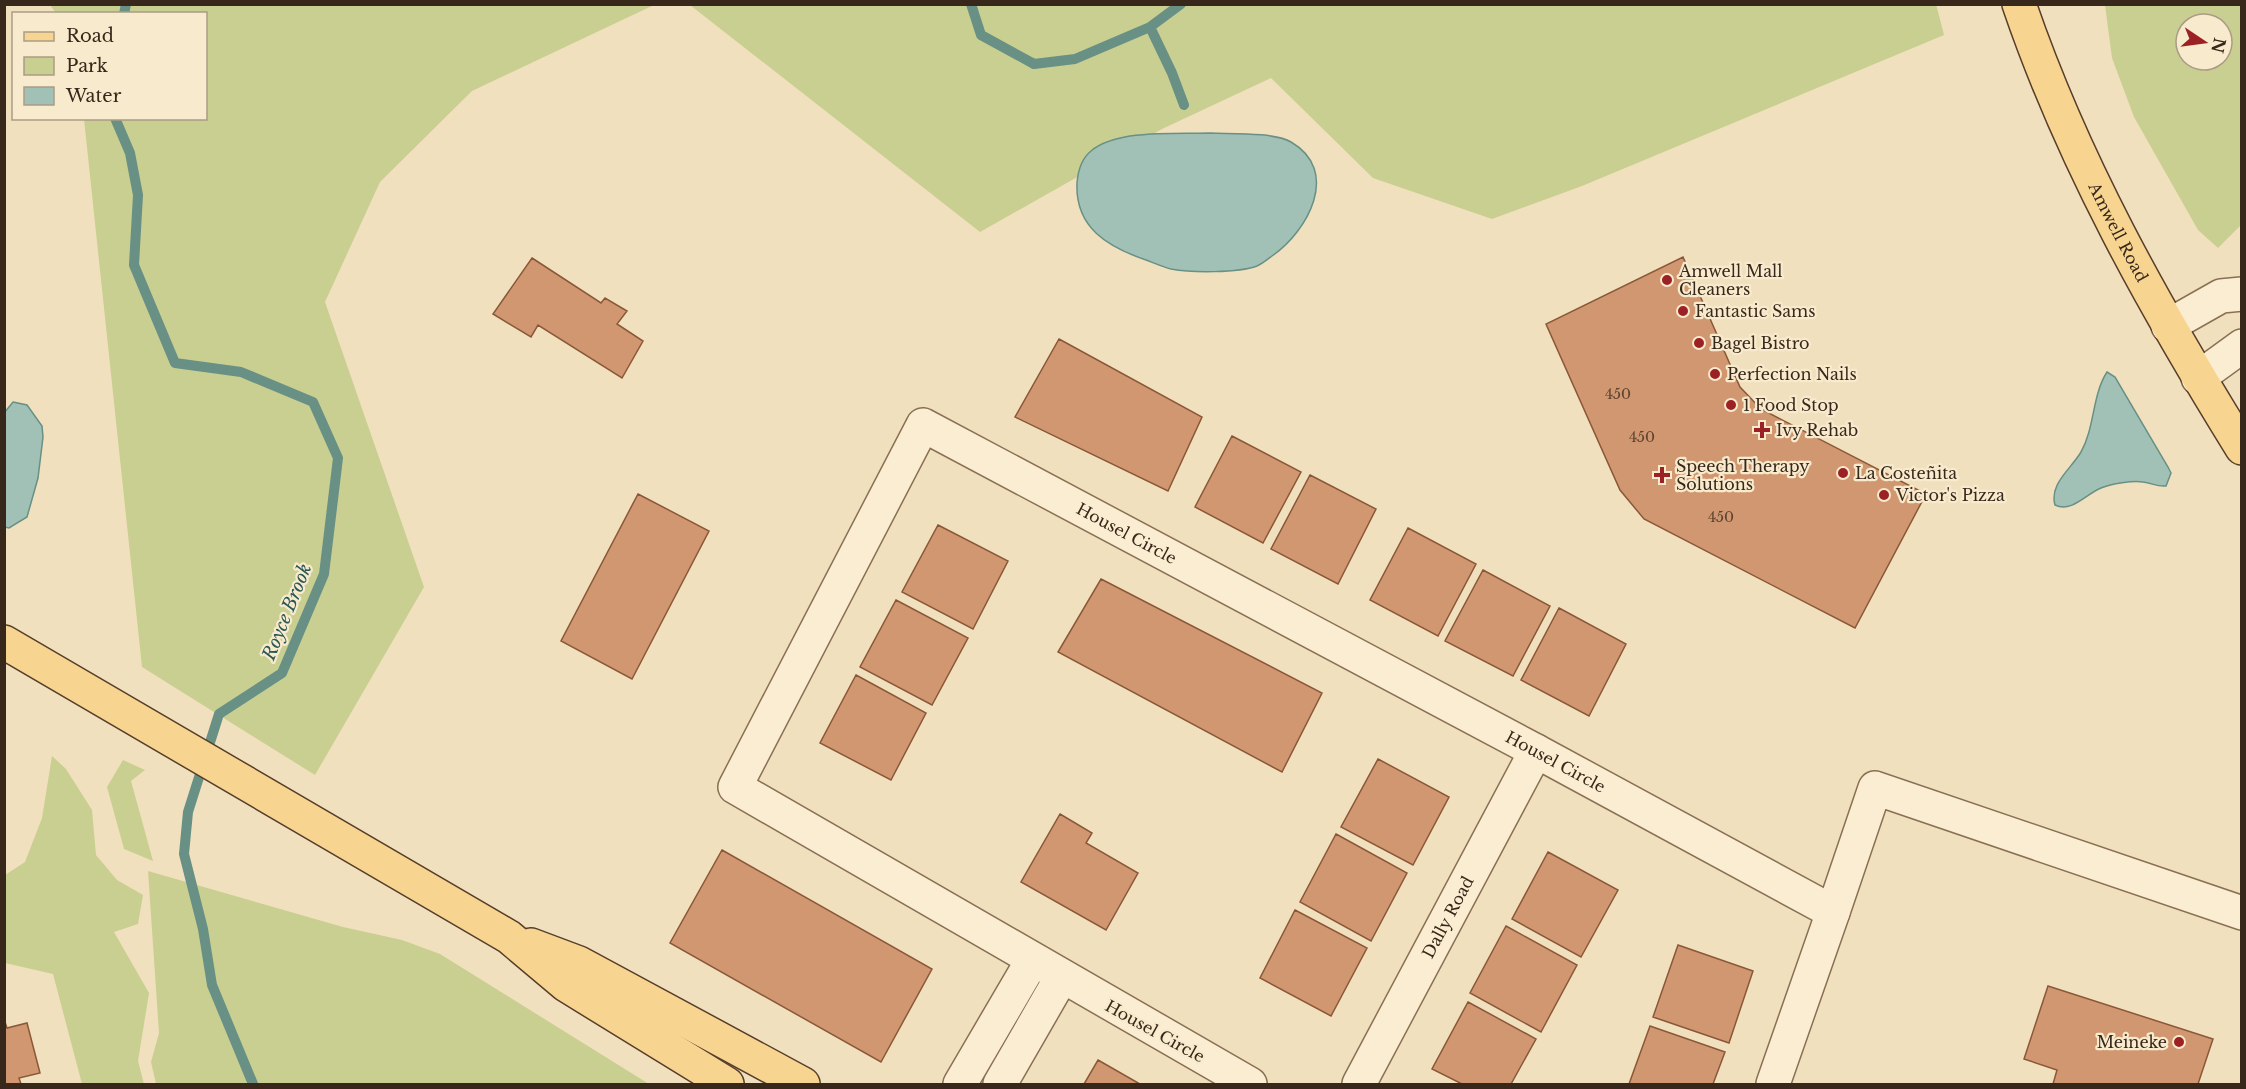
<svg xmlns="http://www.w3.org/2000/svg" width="2246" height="1089" font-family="'Libre Baskerville',serif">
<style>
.green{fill:#c9cf91;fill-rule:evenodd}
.water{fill:#a1c1b7;stroke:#689085;stroke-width:1.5}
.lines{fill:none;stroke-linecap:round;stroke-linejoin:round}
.stream{stroke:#689085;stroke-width:10}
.building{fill:#d19770;stroke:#8a5839;stroke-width:1.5}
.minor-casing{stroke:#897055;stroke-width:36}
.major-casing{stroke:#573e2a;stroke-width:36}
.minor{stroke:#fbedd1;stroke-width:33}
.major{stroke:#f7d591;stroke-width:33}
.poi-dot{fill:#9c2124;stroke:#f8eacd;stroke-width:2}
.labels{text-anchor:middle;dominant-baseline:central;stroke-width:4.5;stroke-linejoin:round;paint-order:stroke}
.number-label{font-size:14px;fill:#5e4430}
.street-label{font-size:16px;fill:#38281b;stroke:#f8eacd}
.poi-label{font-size:16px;fill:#38281b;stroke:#f8eacd;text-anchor:start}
.water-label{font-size:18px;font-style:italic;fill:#295955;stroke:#f8eacd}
</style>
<rect width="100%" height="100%" fill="#f1e0bd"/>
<!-- green -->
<path class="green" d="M 1936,4 L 1944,35 L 1582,186 L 1492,219 L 1373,178 L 1271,78 L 1162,129 L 980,232 L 690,5 Z
M 50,5 L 654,5 L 472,91 L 380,182 L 325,302 L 424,587 L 315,775 L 142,667 L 84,119 L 206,118 L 206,14 L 56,13 Z
M 2105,5 L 2241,5 L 2241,225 L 2218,248 L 2198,230 L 2134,117 L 2112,58 ZM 2186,24 L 2222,24 L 2222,60 L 2186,60 Z
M 52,756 L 66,769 L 92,810 L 96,855 L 117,880 L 143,895 L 138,924 L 114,932 L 149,993 L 138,1061 L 144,1084 L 82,1084 L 53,974 L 5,963 L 5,875 L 25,862 L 42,818 Z
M 123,760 L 145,770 L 131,781 L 153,861 L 124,849 L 107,787 Z
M 148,871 L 343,927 L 402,940 L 440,954 L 649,1084 L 156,1084 L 151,1062 L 159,1033 Z"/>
<!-- water -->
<path class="water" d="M 1210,133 C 1230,134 1274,132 1291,142 C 1341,171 1308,231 1272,256 C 1268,259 1262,264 1257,266 C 1238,273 1192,273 1171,269 C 1163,267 1154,263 1146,260 C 1108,247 1075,228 1077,183 C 1078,171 1081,159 1091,151 C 1117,129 1177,134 1210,133 Z
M 2107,372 L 2115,377 L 2168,467 L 2171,473 L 2166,486 C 2157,487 2152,483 2143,482 C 2133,480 2111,484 2101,488 C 2086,494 2072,513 2055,505 C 2049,484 2071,469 2081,452 C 2095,427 2092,395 2107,372 Z
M 13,402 L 27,405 L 42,426 L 43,437 L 38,478 L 27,517 L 9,528 L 4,527 L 4,413 Z"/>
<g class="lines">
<!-- stream -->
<path class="stream" d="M 971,4 L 981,35 L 1034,64 L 1075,59 L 1150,27 L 1181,4
M 124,14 L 126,4
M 1150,27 L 1172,73 L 1184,105
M 115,118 L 130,153 L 138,195 L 134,265 L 175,363 L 241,372 L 313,402 L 338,458 L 324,574 L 282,673 L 219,714 L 188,812 L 184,854 L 203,929 L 212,985 L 253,1084"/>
</g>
<!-- building -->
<path class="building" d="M 1683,257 L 1740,387 L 1761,409 L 1926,494 L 1855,628 L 1644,519 L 1620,490 L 1546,324 Z
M 532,258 L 601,303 L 605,298 L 627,311 L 617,324 L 643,341 L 622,378 L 538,325 L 531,337 L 493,314 Z
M 1059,339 L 1202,417 L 1168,491 L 1015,417 Z
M 1232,436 L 1301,472 L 1263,543 L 1195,507 Z
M 1310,475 L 1376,509 L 1338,584 L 1271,549 Z
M 638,494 L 709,531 L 632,679 L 561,641 Z
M 938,525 L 1008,561 L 973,629 L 902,592 Z
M 1408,528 L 1476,564 L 1438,636 L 1370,600 Z
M 1483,570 L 1550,606 L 1513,676 L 1445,641 Z
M 1101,579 L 1322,693 L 1282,772 L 1058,652 Z
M 896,600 L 968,638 L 932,705 L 860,667 Z
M 1559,608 L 1626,644 L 1589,716 L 1521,680 Z
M 856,675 L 926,713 L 891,780 L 820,743 Z
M 1378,759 L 1449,797 L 1413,865 L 1341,827 Z
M 1060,814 L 1092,833 L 1086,843 L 1138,873 L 1106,930 L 1021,882 Z
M 1336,834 L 1407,873 L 1371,941 L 1300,902 Z
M 722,850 L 932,969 L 881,1062 L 670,943 Z
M 1548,852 L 1618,890 L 1581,957 L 1512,919 Z
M 1295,910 L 1367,948 L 1331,1016 L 1260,978 Z
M 1506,926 L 1577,965 L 1541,1032 L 1470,993 Z
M 1678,945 L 1753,971 L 1729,1043 L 1653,1017 Z
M 2048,986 L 2213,1039 L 2198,1084 L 2053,1084 L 2057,1070 L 2024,1059 Z
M 1468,1002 L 1536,1039 L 1511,1084 L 1462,1084 L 1432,1069 Z
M 4,1019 L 7,1028 L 27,1023 L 40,1073 L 19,1078 L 21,1084 L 4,1084 Z
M 1650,1026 L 1725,1052 L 1713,1084 L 1629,1084 Z
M 1098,1060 L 1140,1084 L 1084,1084 Z"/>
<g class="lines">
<defs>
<g id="minor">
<path d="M 2168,326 L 2221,296 L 2242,294"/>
<path d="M 2198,378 L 2242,346"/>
<path d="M 1833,912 L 1875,788 L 2242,913"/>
<path d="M 960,1084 L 1032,961"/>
<path d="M 1000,1084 L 1061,978"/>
<path id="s1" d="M 1250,1084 L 735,787 L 923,425 L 1536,751 L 1833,912 L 1773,1084"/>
<path id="s2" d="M 1359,1084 L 1536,751"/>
</g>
<g id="major">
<path id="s3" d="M 2019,4 C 2073,162 2154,306 2242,448"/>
<path d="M 4,642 L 509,937 L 566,985 L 727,1084"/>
<path d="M 531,945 L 579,963 L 803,1084"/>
</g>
</defs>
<!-- minor casing -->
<use href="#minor" class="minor-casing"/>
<!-- major casing -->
<use href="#major" class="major-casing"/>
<!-- minor -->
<use href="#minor" class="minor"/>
<!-- major -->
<use href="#major" class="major"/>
</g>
<!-- markers -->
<g class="poi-dot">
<circle cx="1667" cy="280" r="6"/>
<circle cx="1683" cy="311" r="6"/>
<circle cx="1699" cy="343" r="6"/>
<circle cx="1715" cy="374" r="6"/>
<circle cx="1731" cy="405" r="6"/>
<path d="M1759 421h6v6h6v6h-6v6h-6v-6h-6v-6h6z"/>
<circle cx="1843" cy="473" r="6"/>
<path d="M1659 466h6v6h6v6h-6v6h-6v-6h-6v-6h6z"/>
<circle cx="1884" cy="495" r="6"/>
<circle cx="2179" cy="1042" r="6"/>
</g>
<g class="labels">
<!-- number labels -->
<g class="number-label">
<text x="1618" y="394">450</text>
<text x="1642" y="437">450</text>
<text x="1721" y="517">450</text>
</g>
<!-- street labels -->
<g class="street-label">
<text stroke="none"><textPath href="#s3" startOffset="249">Amwell Road</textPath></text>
<text stroke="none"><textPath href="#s1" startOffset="1233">Housel Circle</textPath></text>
<text stroke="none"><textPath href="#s1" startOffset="1719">Housel Circle</textPath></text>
<text stroke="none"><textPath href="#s2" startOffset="189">Dally Road</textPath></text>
<text transform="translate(1155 1031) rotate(29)">Housel Circle</text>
</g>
<!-- poi labels -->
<g class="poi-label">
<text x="1679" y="271">Amwell Mall<tspan x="1679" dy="18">Cleaners</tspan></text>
<text x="1695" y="311">Fantastic Sams</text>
<text x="1711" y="343">Bagel Bistro</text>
<text x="1727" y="374">Perfection Nails</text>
<text x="1743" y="405">1 Food Stop</text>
<text x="1776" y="430">Ivy Rehab</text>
<text x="1676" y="466">Speech Therapy<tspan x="1676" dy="18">Solutions</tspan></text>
<text x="1855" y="473">La Costeñita</text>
<text x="1896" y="495">Victor's Pizza</text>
<text x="2167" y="1042" text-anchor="end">Meineke</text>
</g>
<!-- water labels -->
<g class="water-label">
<text transform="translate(287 612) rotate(-68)">Royce Brook</text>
</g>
</g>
<!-- border -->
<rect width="2246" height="1089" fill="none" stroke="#38281b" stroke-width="12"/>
<!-- legend -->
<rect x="12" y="12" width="195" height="108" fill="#f8eacd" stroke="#ab9c86" stroke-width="1.5"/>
<rect x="24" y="32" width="30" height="9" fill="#f7d591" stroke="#ab9c86" stroke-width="1.5"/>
<text x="66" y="42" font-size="18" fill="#38281b">Road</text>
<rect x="24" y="57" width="30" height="18" fill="#c9cf91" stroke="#ab9c86" stroke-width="1.5"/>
<text x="66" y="72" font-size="18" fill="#38281b">Park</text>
<rect x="24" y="87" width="30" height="18" fill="#a1c1b7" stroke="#ab9c86" stroke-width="1.5"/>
<text x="66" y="102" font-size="18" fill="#38281b">Water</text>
<!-- north arrow -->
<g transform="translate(2204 42) rotate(103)"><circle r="28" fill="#f8eacd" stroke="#ab9c86" stroke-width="1.5"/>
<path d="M0-4.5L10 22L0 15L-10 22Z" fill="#9c2124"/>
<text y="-9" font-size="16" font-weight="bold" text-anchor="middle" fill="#38281b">N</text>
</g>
</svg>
